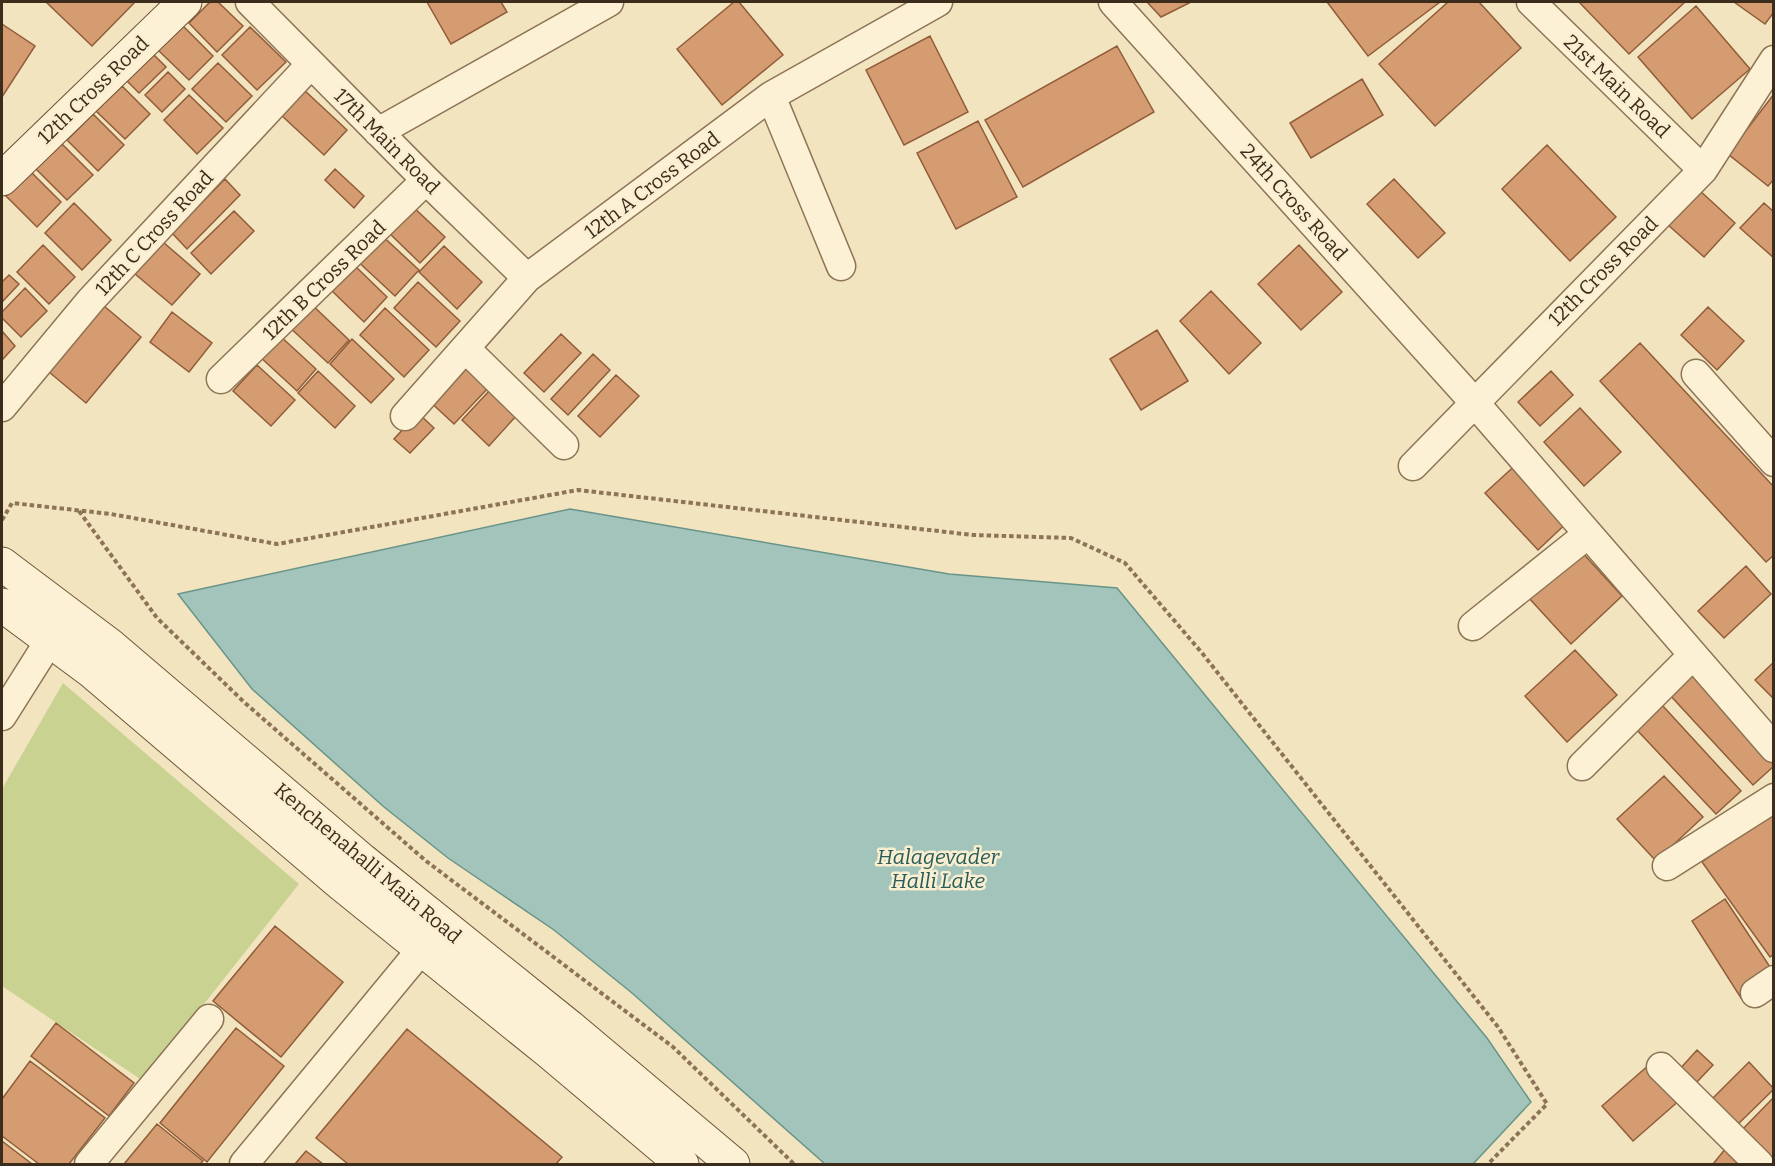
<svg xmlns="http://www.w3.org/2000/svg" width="1775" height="1166" font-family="Bitter,serif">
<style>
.green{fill:#cad292}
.water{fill:#a3c4bb;stroke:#699489;stroke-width:1.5}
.building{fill:#d59c71;stroke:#905c39;stroke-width:1.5}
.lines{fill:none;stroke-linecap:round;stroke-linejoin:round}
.street-casing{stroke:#8e7456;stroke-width:31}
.secondary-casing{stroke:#705539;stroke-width:35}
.path{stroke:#8e7456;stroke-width:4;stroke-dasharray:4.5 3;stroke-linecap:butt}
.street{stroke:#fcf1d4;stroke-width:28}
.secondary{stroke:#fcf1d4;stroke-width:33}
.labels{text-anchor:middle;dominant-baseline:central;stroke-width:5;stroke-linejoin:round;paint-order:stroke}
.street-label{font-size:20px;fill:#3c2c1c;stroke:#f9eed0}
.water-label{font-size:21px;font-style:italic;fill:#295d5a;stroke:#f9eed0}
</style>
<rect width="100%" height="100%" fill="#f3e4c0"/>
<!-- green -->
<path class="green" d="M 63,683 L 299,884 L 143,1081 L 2,986 L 2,789 Z"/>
<!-- water -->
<path class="water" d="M 570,509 L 949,574 L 1117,588 L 1487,1038 L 1531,1102 L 1473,1164 L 825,1164 L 632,993 L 554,930 L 448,858 L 384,807 L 252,689 L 178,594 Z"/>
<!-- building -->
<path class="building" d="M 46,2 L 135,2 L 92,46 Z
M 210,2 L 218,2 L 243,26 L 217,52 L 189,23 Z
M 427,2 L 501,2 L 507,12 L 451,44 Z
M 734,2 L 739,2 L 783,55 L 722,105 L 677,49 Z
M 1147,2 L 1191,2 L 1161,17 Z
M 1327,2 L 1440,2 L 1368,56 Z
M 1448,2 L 1479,2 L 1521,48 L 1435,126 L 1379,64 Z
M 1579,2 L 1685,2 L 1629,54 Z
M 1734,2 L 1774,2 L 1774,12 L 1765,24 Z
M 1696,6 L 1750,69 L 1692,119 L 1638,57 Z
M 2,24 L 35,46 L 2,97 Z
M 182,25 L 213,56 L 189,80 L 158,50 Z
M 250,27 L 286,62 L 257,90 L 222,55 Z
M 930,36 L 968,112 L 904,145 L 866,70 Z
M 1117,46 L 1154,112 L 1023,187 L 985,120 Z
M 152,53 L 166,67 L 139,93 L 126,80 Z
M 218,63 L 252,96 L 226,122 L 192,89 Z
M 168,72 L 185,89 L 162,112 L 145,95 Z
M 1362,79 L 1383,115 L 1311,158 L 1290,123 Z
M 122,86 L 150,114 L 125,139 L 96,111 Z
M 303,89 L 347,130 L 324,155 L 280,114 Z
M 1774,94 L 1774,179 L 1768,186 L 1728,154 Z
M 189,95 L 223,128 L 197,154 L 164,120 Z
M 93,114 L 124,145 L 98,171 L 67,140 Z
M 978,121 L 1017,197 L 956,229 L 917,153 Z
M 59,141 L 93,175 L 67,200 L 34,167 Z
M 1547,145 L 1616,217 L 1570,261 L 1502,189 Z
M 335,169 L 364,196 L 354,208 L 325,180 Z
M 31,172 L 61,202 L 37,227 L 6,196 Z
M 225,179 L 240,195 L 187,249 L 172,233 Z
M 1394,179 L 1445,233 L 1418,258 L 1367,204 Z
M 1698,189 L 1735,223 L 1704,257 L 1667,224 Z
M 74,203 L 111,240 L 82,270 L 45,233 Z
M 1764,203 L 1774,212 L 1774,258 L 1740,228 Z
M 410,204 L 445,237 L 420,263 L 386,230 Z
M 234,211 L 254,231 L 211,274 L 191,253 Z
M 377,231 L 419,270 L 395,296 L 353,257 Z
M 163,242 L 200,274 L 172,305 L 135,274 Z
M 43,245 L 75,277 L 49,304 L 17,272 Z
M 1299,245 L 1342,292 L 1301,330 L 1258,284 Z
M 444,246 L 482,282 L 457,309 L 419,272 Z
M 353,264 L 387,297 L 364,322 L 329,288 Z
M 9,275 L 19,284 L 2,302 L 2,282 Z
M 418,282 L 460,321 L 436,347 L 394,308 Z
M 25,288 L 47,311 L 21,337 L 2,318 L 2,312 Z
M 1211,291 L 1261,343 L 1229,374 L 1180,321 Z
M 308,301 L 349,340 L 328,363 L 286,324 Z
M 104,306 L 141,337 L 86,403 L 49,372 Z
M 1708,307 L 1744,341 L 1717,370 L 1681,335 Z
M 385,308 L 429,350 L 404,377 L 360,335 Z
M 172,312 L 212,343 L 189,372 L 150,342 Z
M 1157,330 L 1188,381 L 1141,410 L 1110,359 Z
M 2,331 L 15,346 L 2,360 Z
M 278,334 L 316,369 L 297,391 L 258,355 Z
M 561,334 L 581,353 L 544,392 L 524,373 Z
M 352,339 L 394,379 L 371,403 L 330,364 Z
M 1640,343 L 1774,487 L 1774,555 L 1766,562 L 1600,381 Z
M 593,354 L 610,370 L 568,415 L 551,399 Z
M 461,360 L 489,387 L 454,424 L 426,398 Z
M 257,365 L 295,400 L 271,426 L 233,391 Z
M 318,371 L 355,406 L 335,428 L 298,393 Z
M 1551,371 L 1573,395 L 1540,426 L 1518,402 Z
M 616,375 L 639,396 L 600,437 L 578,416 Z
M 490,390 L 517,415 L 489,446 L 462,420 Z
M 1580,408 L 1621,452 L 1584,486 L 1544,442 Z
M 418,413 L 434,428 L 410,453 L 394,439 Z
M 1520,461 L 1573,517 L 1538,550 L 1485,493 Z
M 1579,549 L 1622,596 L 1571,644 L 1528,597 Z
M 1746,566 L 1771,594 L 1724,638 L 1698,611 Z
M 1575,650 L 1617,695 L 1567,742 L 1525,696 Z
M 1774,662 L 1774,696 L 1772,697 L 1755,680 Z
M 1696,667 L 1774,751 L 1774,766 L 1753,785 L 1668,693 Z
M 1662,705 L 1741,791 L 1716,814 L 1636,729 Z
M 1664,776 L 1703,817 L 1656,861 L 1617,819 Z
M 1774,811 L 1774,954 L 1770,957 L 1702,862 Z
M 1725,899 L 1774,973 L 1774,976 L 1741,998 L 1692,921 Z
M 275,926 L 343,982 L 281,1057 L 213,1001 Z
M 56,1023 L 134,1083 L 109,1116 L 31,1056 Z
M 236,1028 L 284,1066 L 207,1162 L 160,1123 Z
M 407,1029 L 562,1157 L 556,1164 L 348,1164 L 316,1138 Z
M 1697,1050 L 1713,1065 L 1695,1084 L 1679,1070 Z
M 30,1061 L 105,1118 L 69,1164 L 39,1164 L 2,1136 L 2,1099 Z
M 1749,1062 L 1774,1089 L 1731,1131 L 1706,1105 Z
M 1650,1064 L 1681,1099 L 1633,1141 L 1602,1106 Z
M 1774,1097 L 1774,1163 L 1772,1164 L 1738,1134 Z
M 157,1124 L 203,1161 L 200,1164 L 124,1164 Z
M 2,1141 L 32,1164 L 2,1164 Z
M 1726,1148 L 1746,1164 L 1713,1164 Z
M 306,1151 L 323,1164 L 295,1164 Z"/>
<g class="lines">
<defs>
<path id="street" d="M 250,2 L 426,180 L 527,278
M 1113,2 L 1474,402 L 1774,748
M 1531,2 L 1703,170
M 771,96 L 841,266
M 378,132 L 609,2
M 465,348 L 564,445
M 1696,374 L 1774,462
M 221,379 L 426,180
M 2,407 L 91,300 L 311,64
M 405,416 L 527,278 L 771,96 L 938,2
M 1413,466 L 1703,170 L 1774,60
M 1473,626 L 1588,534
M 2,716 L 50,640
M 1582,766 L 1693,655
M 1667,866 L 1774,798
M 1755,993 L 1774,980
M 1661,1067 L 1759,1164
M 89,1164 L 209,1019
M 244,1164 L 435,933"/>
<path id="secondary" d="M 2,179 L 185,2
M 2,564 L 111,646 L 362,860 L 570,1027 L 733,1164
M 2,605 L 91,671 L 341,884 L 549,1052 L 682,1164"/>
</defs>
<!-- street casing -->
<use href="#street" class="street-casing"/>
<!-- secondary casing -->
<use href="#secondary" class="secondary-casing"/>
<!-- path -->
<path class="path" d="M 79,511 L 157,618 L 245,703 L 426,861 L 673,1047 L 794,1164
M 2,520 L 12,503 L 111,514 L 277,544 L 578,490 L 973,535 L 1071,538 L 1125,563 L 1202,653 L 1498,1027 L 1547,1104 L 1488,1164"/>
<!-- street -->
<use href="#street" class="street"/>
<!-- secondary -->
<use href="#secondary" class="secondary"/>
</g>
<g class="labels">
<!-- street labels -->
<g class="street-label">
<text transform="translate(1617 86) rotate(44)">21st Main Road</text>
<text transform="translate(93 90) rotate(-44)">12th Cross Road</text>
<text transform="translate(387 141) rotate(45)">17th Main Road</text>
<text transform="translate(652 185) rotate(-37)">12th A Cross Road</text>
<text transform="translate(1294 202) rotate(48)">24th Cross Road</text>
<text transform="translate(154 233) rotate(-47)">12th C Cross Road</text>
<text transform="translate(1603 271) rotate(-45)">12th Cross Road</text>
<text transform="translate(324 280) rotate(-44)">12th B Cross Road</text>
<text transform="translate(368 863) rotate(40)">Kenchenahalli Main Road</text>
</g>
<!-- water labels -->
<g class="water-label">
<text x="938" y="857">Halagevader<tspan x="938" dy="24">Halli Lake</tspan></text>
</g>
</g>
<!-- border -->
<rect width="1775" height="1166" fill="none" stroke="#3c2c1c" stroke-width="6"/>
</svg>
